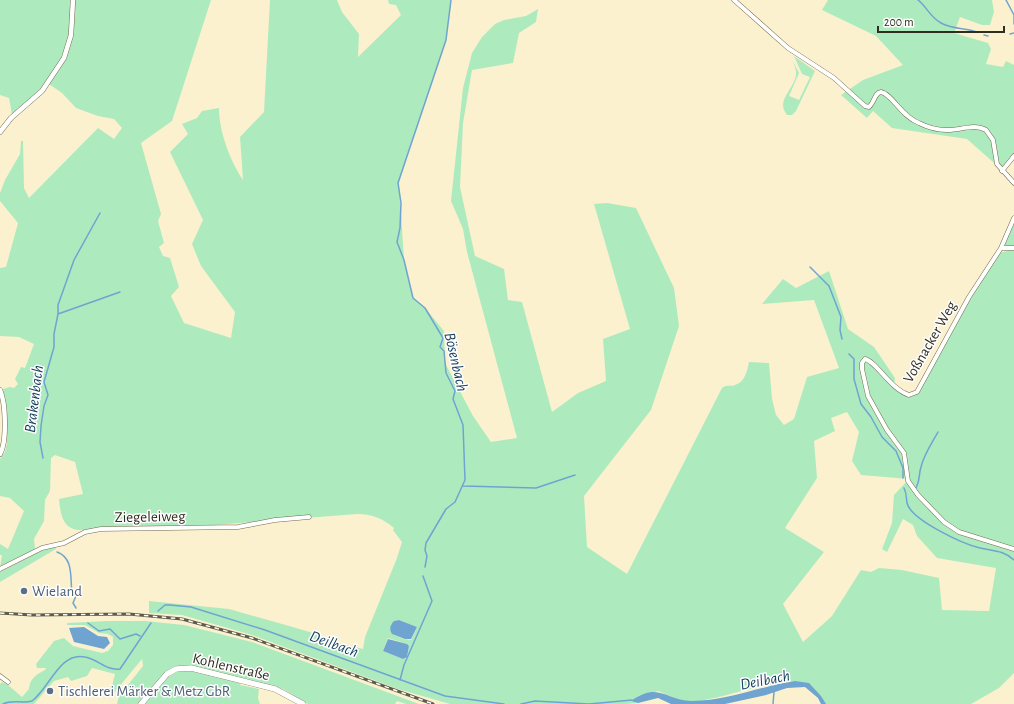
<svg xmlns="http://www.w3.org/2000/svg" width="1014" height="704" font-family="'Alegreya Sans',sans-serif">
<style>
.green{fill:#adebbf;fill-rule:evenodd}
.water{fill:#6fa4d1}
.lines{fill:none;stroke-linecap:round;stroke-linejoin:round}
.stream{stroke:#6fa4d1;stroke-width:1.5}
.minor-casing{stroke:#736a4b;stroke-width:5}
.tertiary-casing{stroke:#736a4b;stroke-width:5.5}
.secondary-casing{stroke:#736a4b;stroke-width:6}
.minor{stroke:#fff;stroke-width:4}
.tertiary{stroke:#fff;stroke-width:4.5}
.secondary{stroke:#fff;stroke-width:5.5}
.rail-casing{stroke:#605a48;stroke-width:3}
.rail{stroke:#fefefe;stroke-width:1.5;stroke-dasharray:4.5;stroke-linecap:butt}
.service-dot{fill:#5c6f8a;stroke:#fefefe;stroke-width:1.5}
.labels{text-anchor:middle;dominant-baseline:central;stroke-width:3;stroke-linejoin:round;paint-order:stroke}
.street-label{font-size:15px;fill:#302c1f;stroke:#fefefe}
.service-label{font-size:15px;fill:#4e5e75;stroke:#fefefe;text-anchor:start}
.water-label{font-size:16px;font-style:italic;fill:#143d5c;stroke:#fefefe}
</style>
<rect width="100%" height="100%" fill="#fbf1ce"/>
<!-- green -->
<path class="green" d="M 0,0 L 211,0 L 172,121 L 141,143 L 161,214 L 158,221 L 164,243 L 159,247 L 163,256 L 170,258 L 179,287 L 171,296 L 184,323 L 231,338 L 235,312 L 201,266 L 192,244 L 203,220 L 170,152 L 188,134 L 182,124 L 197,118 L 202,111 L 219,108 C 219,132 230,160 243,180 L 240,137 L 264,112 L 270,0 L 337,0 L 342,12 L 359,34 L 358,57 L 401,15 L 396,5 L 389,4 L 388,0 L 451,0 L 446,40 L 399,182 L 404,260 L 413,298 L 425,308 L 444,331 L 445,363 L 473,416 L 491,442 L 517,438 L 467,252 L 463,229 L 451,201 L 463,88 L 472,53 L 482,37 L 495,24 L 504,20 L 526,16 L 538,9 L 536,22 L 519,33 L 513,63 L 472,70 L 463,123 L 460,187 L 475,256 L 504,269 L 508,300 L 522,302 L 552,412 L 578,393 L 606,381 L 603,339 L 630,329 L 594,204 L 607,203 L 636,208 L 674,288 L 679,326 L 651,410 L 584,496 L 587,547 L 627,574 L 722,388 C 727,384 730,387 735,385 C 745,382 747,371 749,362 L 769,363 L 772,399 L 776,415 L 784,425 L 794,419 L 807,377 L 839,368 L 814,300 L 762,304 L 783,279 L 796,288 L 829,271 L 848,329 L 874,347 L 895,378 L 894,387 L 913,395 L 971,295 L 999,253 L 1014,249 L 1014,673 L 999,688 L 971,704 L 823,704 C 819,699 814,688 808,685 C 788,671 714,704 686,702 C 677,701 666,694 658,691 L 631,701 L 638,703 L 626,704 L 450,704 L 398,689 L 252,635 L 182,615 L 149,613 L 149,601 L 229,609 L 310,632 L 333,642 L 363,649 L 365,637 L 397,558 L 402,542 L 393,530 L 394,528 C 383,519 373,514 357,514 L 201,526 L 92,529 C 66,534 61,522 59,499 L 83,494 L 75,462 L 55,455 L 51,458 L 50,491 L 45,500 L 44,521 L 34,539 L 35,549 L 0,567 L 2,555 L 0,555 L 0,544 L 8,549 L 24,511 L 10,498 L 0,496 L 0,459 L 5,452 L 7,443 L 3,389 L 10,387 L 14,388 L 18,384 L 15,379 L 21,367 L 25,368 L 34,344 L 19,337 L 0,336 L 0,268 L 6,267 L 18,223 L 0,201 L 0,193 L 5,180 L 20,154 L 21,141 L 23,141 L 24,188 L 29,198 L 98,128 L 114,139 L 122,128 L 114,119 L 98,116 L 76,108 L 62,93 L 46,82 L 34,96 L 12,115 L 9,98 L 0,95 ZM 847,412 L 859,432 L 852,461 L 861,475 L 909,479 L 894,495 L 892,523 L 882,549 L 887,552 L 903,519 L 913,525 L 917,536 L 937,558 L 996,568 L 989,611 L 942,610 L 939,578 L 902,570 L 879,568 L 871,572 L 861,570 L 832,616 L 803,642 L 783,604 L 824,552 L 785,528 L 817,478 L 814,441 L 835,431 L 831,418 ZM 399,620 L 417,627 L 411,640 L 404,639 L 392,634 L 391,625 L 394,621 ZM 388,638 L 407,644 L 409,646 L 407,657 L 403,659 L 383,651 Z
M 828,0 L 992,0 L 994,12 L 990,25 L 982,25 L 960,17 L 954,33 L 988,43 L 991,49 L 986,64 L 1003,67 L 1006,61 L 1014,65 L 1014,155 L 1002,170 L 967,139 L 892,128 L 873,111 L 867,118 L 841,95 L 863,80 L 903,65 L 876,36 L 822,10 Z
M 789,54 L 799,73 L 789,96 L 799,100 L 810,77 L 802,74 L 794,56 L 815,71 L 796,111 L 792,115 L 787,115 C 775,100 794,90 796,75 C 797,68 792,60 789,54 Z
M 1014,220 L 1014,246 L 1008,248 L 1004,243 Z
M 55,547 L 56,549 L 0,582 L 0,572 L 41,551 Z
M 108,621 L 145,621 L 184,625 L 252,642 L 419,704 L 406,704 L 397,701 L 395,704 L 308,704 L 283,689 L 241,678 L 240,685 L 259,689 L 258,698 L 260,704 L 117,704 L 119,696 L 143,666 L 142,659 L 114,693 L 108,695 L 107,690 L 112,686 L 115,674 L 92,668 L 87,676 L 71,681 L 68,677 L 54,681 L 34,704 L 0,704 L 0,684 L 2,682 L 8,685 L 22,697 L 29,689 C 30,678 36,675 45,670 L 46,668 L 37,668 L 36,664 L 54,641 L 64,638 L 73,646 L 102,653 L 108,651 L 113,645 L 113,637 L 108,634 L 99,633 L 85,625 L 67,625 L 67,623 Z"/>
<!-- water -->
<path class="water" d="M 399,620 L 417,627 L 411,639 L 405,639 L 392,634 C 389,629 390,625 394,621 Z
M 84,627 L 98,636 L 107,637 L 110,643 L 104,649 L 74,642 L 69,628 Z
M 388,639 L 407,644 L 409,646 L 407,657 L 403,659 L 383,651 Z
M 795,681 L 809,683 L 821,696 L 826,704 L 821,704 L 818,698 L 805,687 L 787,688 L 766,695 L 725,704 L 671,704 L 658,698 L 638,703 L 631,701 C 660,681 665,701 692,701 C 727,701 761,686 795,681 Z"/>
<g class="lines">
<!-- stream -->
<path class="stream" d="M 918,0 C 927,7 930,17 941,23 C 952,29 965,28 977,32
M 1006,0 L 1014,15 L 1014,24
M 1010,34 L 1014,33
M 984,35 L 988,36
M 810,267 L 829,286 L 841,317 L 840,330 L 842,339
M 58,314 L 120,292
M 849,354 L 854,359 L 854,379 L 861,404 L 871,417 L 882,437 L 896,451 L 903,468 L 903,478
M 43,458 L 40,442 L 41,426 L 44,406 L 48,395 L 44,382 L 54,347 L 54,334 L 58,314 L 58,305 L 74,260 L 100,213
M 463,486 L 536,488 L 575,475
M 904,488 C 907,494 906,497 907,503 C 911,520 963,544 980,548 C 993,551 1003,550 1014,560
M 916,488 C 921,478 918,476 921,467 C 924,454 932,443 938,432
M 57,552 C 74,558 70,578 72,593 L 76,596 L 73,603 L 76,608
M 425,567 L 427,556 L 425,550 L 426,543 L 446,509 L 455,502 L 465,480 L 463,425 L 453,399 L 455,391 L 446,373 L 444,351 L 440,347 L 443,338 L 425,308 L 413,298 L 404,260 L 397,242 L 400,228 L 401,203 L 398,183 L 446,40 L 451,0
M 158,611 L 165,605 L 170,605 L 191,607 L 265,630 L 445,696 L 504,704
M 88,623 L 99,631 L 110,629 L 120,639 L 136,634 L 140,636
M 400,680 L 404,665 L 432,601 L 423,576
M 3,704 C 12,699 22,704 32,701 C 49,689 60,651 85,657 C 98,659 106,671 120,669 L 151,623
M 521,704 L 535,701 L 589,704 L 632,700
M 773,704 L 774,692"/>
<defs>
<path id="minor" d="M 734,0 L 788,48 L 834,78 L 865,106 L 869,107 C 875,102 874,93 881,92 C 892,94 902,117 919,123 C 927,127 937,130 946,130 C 959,131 973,123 986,130 L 993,140 L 997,164 L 1014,183
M 1002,171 L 1014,156
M 1014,218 L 1001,248 L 969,297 L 917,392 L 909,395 C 890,389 876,361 865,359 L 862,363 L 862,369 L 868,396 L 887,430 L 904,453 L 908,481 L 918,495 L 944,522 L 959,532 L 1014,549
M 1001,248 L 1014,248
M 0,569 L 42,548 L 64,543 L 85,532 L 101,529 L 238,527 L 275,520 L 309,517
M 0,676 L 8,682"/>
<path id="tertiary" d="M 0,132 L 11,118 L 42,91 L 64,58 L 71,35 L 73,0
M 0,390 C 6,404 7,442 0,454"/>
<path id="secondary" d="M 141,704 L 167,674 L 176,669 L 191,668 L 275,689 L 303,704"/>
</defs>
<!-- minor casing -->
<use href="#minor" class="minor-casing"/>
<!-- tertiary casing -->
<use href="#tertiary" class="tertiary-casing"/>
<!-- secondary casing -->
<use href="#secondary" class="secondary-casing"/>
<!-- minor -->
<use href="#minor" class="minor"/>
<!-- tertiary -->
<use href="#tertiary" class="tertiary"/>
<!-- secondary -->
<use href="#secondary" class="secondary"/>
<defs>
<path id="rail" d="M 0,613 L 32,615 L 129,614 L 182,619 L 252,638 L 433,704"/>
</defs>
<!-- rail casing -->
<use href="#rail" class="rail-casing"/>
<!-- rail -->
<use href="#rail" class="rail"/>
</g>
<!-- markers -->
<g class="service-dot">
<circle cx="24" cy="591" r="4"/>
<circle cx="50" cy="691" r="4"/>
</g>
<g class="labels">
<!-- street labels -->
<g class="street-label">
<text transform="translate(930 342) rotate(-60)">Voßnacker Weg</text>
<text transform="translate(150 517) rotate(-1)">Ziegeleiweg</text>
<text transform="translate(231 667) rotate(13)">Kohlenstraße</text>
</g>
<!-- service labels -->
<g class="service-label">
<text x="32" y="591">Wieland</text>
<text x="58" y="691">Tischlerei Märker &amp; Metz GbR</text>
</g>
<!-- water labels -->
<g class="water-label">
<text transform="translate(456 362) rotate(77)">Bösenbach</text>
<text transform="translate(34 399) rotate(-83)">Brakenbach</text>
<text transform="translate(334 644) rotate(20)">Deilbach</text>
<text transform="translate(765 680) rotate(-11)">Deilbach</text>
</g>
</g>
<!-- scale -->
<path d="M878 26v6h126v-6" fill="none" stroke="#302c1f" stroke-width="2"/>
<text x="884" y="26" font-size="12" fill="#302c1f" stroke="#fefefe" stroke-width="3" paint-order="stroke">200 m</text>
</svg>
